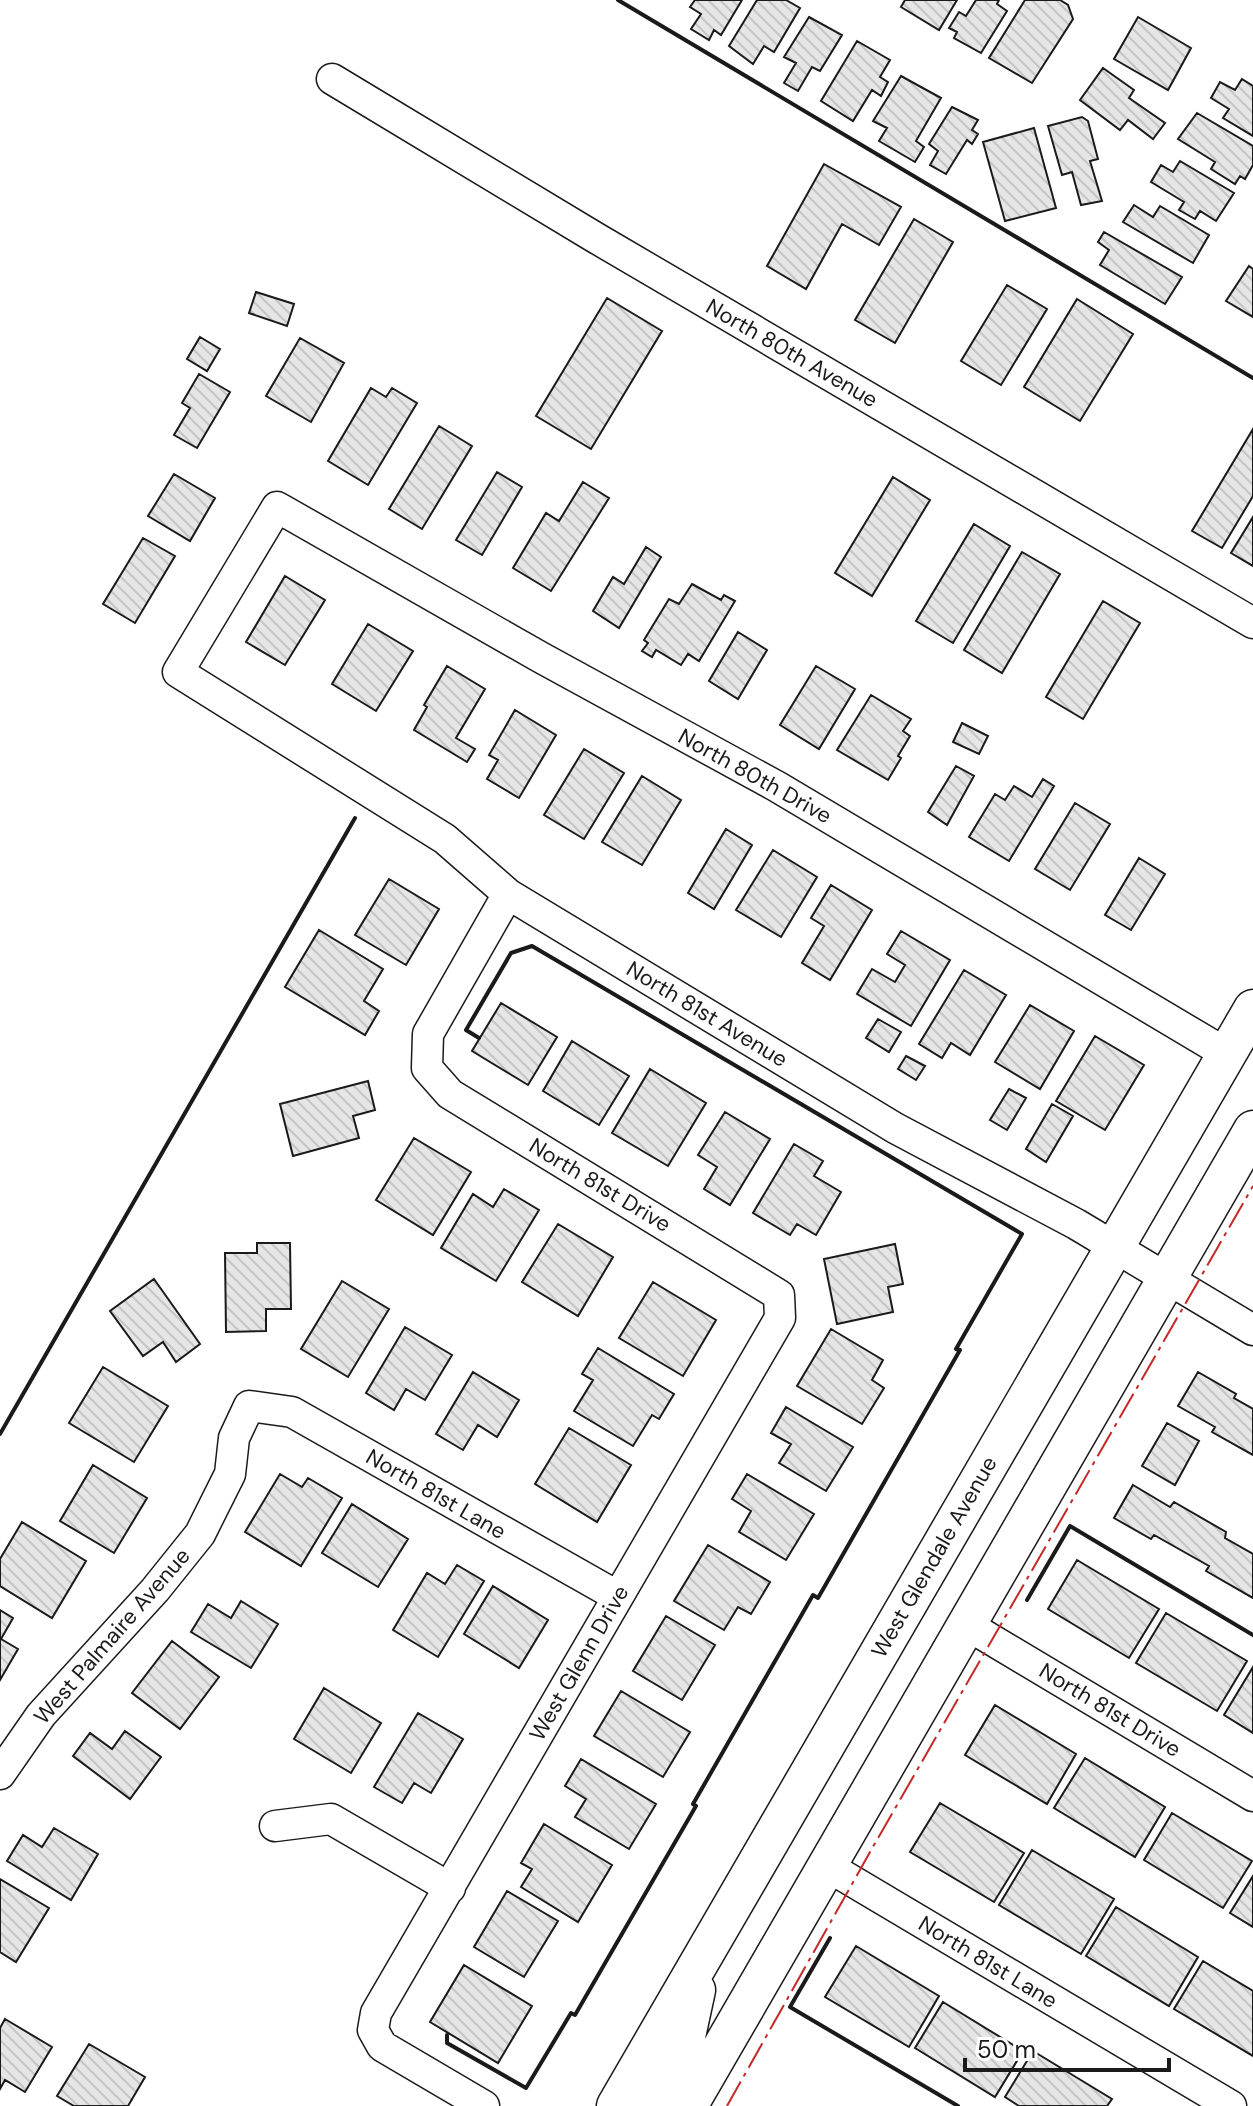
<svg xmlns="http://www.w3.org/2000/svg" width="1253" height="2106" font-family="'DM Sans',sans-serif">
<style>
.building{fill:url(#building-back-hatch);stroke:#1a1a1a;stroke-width:2}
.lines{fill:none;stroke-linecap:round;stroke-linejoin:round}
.minor-casing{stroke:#1a1a1a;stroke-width:33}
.major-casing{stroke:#1a1a1a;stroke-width:41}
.minor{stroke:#fff;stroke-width:30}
.major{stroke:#fff;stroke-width:38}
.wall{stroke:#1a1a1a;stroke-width:4}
.power{stroke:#c62828;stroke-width:2;stroke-dasharray:28 6 4 6;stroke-linecap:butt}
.labels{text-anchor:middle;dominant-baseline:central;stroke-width:6;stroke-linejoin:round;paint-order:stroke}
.street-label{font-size:22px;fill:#1a1a1a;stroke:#fff}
</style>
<defs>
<pattern id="building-back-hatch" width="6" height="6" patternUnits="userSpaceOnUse" patternTransform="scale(2)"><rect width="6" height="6" fill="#e6e6e6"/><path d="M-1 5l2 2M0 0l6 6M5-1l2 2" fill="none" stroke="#c5c5c5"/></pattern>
</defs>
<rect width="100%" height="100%" fill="#fff"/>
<!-- building -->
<path class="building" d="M 695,0 L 742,0 L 721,35 L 714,30 L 709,40 L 691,29 L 701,14 L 690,7 Z
M 757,0 L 786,0 L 800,8 L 774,52 L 764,46 L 753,64 L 729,46 Z
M 905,0 L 957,0 L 939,30 L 901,7 Z
M 976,0 L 999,0 L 997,4 L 1007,11 L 981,53 L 954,38 L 957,32 L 949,28 L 959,12 L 966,16 Z
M 1025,0 L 1060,0 L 1068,5 L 1073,19 L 1032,83 L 989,58 Z
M 809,17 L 842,35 L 820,71 L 812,67 L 798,91 L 784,83 L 796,63 L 784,57 Z
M 1138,17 L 1191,48 L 1168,90 L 1114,59 Z
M 857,41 L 890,60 L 880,77 L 888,82 L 881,96 L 872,90 L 853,121 L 821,101 Z
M 1103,68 L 1134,90 L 1129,98 L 1165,123 L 1153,139 L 1128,120 L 1120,130 L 1080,100 Z
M 901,76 L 941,98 L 916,141 L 924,147 L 915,162 L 879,141 L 887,128 L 873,121 Z
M 1242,79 L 1253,86 L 1253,136 L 1223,118 L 1229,109 L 1211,98 L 1220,82 L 1235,90 Z
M 952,107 L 978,120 L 972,130 L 978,134 L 972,144 L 967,140 L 946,174 L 930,165 L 938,151 L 929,144 Z
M 1197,113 L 1253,146 L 1253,165 L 1245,179 L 1240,176 L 1235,184 L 1211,169 L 1215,162 L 1178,139 Z
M 1082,117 L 1088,121 L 1098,159 L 1090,161 L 1102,201 L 1081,205 L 1072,172 L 1062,175 L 1048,126 Z
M 1034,128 L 1056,208 L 1005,221 L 983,142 Z
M 1180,161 L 1234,193 L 1216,221 L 1200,211 L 1195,219 L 1179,210 L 1184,202 L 1151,182 L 1161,165 L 1173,172 Z
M 824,164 L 901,207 L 879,245 L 842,224 L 806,289 L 767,266 Z
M 1134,205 L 1153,217 L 1160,206 L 1209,235 L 1193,263 L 1123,222 Z
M 914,219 L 953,242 L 895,343 L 855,320 Z
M 1104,232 L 1182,277 L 1165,304 L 1100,265 L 1109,250 L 1098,242 Z
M 1249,266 L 1253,269 L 1253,317 L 1226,301 Z
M 1007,285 L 1047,309 L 1001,385 L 961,361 Z
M 256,292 L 294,304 L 287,326 L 249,313 Z
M 607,298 L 662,331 L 591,449 L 536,416 Z
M 1077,299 L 1133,334 L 1080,421 L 1024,387 Z
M 200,337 L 220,349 L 207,371 L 187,359 Z
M 300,338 L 344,363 L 311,422 L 266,396 Z
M 199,374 L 230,392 L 197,448 L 174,435 L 190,408 L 182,403 Z
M 371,388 L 386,397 L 392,388 L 417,403 L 368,485 L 328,461 Z
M 439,426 L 472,446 L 422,529 L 389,509 Z
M 1253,429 L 1253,496 L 1222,548 L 1192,531 Z
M 497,472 L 522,487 L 482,555 L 456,540 Z
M 174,474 L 215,498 L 190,541 L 148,516 Z
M 893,477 L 930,500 L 872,596 L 835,573 Z
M 583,482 L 609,498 L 551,591 L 513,568 L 546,513 L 559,521 Z
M 1253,517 L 1253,566 L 1231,553 Z
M 974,524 L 1010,546 L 953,643 L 916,621 Z
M 143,538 L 175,556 L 135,623 L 103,604 Z
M 646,547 L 661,557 L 619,628 L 593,611 L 613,577 L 624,584 Z
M 1022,552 L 1060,574 L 1002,673 L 964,650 Z
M 285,576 L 325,600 L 285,665 L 246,642 Z
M 692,584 L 721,600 L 724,595 L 735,601 L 699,661 L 688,654 L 681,665 L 656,650 L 652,657 L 642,651 L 648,643 L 644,640 L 669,599 L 679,604 Z
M 1103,601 L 1140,623 L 1083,719 L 1046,697 Z
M 368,624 L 413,651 L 376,711 L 332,684 Z
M 738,632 L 767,650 L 738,699 L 709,681 Z
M 447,666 L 485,689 L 456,738 L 475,749 L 467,762 L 414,730 L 427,707 L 424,705 Z
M 816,666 L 855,689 L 819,749 L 780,725 Z
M 871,695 L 911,719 L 903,731 L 910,736 L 898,756 L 901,758 L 888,780 L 837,750 Z
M 515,710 L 556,735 L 519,798 L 487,779 L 498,760 L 489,755 Z
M 962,723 L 988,736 L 979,754 L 953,742 Z
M 584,749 L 624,773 L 584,839 L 544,815 Z
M 956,766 L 974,776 L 947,825 L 928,812 Z
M 642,776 L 681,800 L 642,865 L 602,842 Z
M 1043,779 L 1054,786 L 1009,861 L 969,837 L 995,794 L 1005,800 L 1014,786 L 1032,797 Z
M 1075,803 L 1110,824 L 1070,890 L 1035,869 Z
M 726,829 L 752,845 L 714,909 L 688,893 Z
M 773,850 L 817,877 L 781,937 L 736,910 Z
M 1139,858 L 1165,874 L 1131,930 L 1105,915 Z
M 389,879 L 439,909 L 406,965 L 355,935 Z
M 831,885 L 872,910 L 830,980 L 802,963 L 824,926 L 811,918 Z
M 319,930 L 383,969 L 364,1001 L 379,1011 L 365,1035 L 285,987 Z
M 901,931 L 950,960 L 911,1026 L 857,994 L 872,969 L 895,982 L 905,965 L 887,954 Z
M 964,970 L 1006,995 L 970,1055 L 951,1043 L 942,1058 L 919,1044 Z
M 501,1003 L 557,1037 L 528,1085 L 472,1051 Z
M 1030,1005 L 1074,1031 L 1040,1089 L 995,1062 Z
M 878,1019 L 901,1032 L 889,1052 L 866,1038 Z
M 1095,1036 L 1144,1065 L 1105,1130 L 1056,1101 Z
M 572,1041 L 629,1076 L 599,1125 L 543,1091 Z
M 906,1056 L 925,1066 L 916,1080 L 898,1069 Z
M 650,1069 L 706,1103 L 668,1166 L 612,1133 Z
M 368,1081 L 375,1110 L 353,1116 L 359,1138 L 293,1156 L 280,1104 Z
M 1009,1089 L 1026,1098 L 1007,1130 L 990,1120 Z
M 1052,1104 L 1073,1116 L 1046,1162 L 1026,1149 Z
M 725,1112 L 770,1139 L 730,1205 L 704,1189 L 717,1167 L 698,1155 Z
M 414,1138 L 471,1172 L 433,1235 L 376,1200 Z
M 794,1144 L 823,1161 L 814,1176 L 841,1192 L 816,1235 L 797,1224 L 790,1235 L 753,1213 Z
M 504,1189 L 539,1210 L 496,1281 L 441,1248 L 473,1194 L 493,1207 Z
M 558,1224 L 613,1257 L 578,1316 L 522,1282 Z
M 257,1243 L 290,1243 L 291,1309 L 266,1309 L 266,1331 L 226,1332 L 225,1253 L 257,1253 Z
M 895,1244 L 903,1284 L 888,1287 L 893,1312 L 837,1324 L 824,1259 Z
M 154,1279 L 200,1344 L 176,1362 L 163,1342 L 143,1356 L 110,1311 Z
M 342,1281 L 389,1309 L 348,1377 L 301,1349 Z
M 653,1282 L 716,1320 L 683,1376 L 619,1338 Z
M 405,1327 L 452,1355 L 425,1400 L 406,1389 L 394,1410 L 366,1393 Z
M 831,1329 L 883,1360 L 872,1380 L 884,1388 L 862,1424 L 797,1386 Z
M 598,1348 L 674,1394 L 659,1419 L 652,1415 L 633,1446 L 574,1411 L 593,1380 L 582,1374 Z
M 103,1367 L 168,1406 L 134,1462 L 69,1423 Z
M 473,1372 L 519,1400 L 497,1437 L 478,1425 L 463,1450 L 436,1434 Z
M 1198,1372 L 1236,1394 L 1234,1398 L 1253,1409 L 1253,1455 L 1212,1432 L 1215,1427 L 1178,1406 Z
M 786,1407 L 853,1447 L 826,1491 L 779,1463 L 791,1444 L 771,1433 Z
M 1167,1423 L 1199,1441 L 1175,1485 L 1142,1466 Z
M 569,1428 L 631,1465 L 597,1522 L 535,1484 Z
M 93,1465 L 147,1498 L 114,1553 L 60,1521 Z
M 280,1474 L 302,1487 L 308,1478 L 342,1498 L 301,1566 L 245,1532 Z
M 747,1474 L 814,1514 L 786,1560 L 739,1532 L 751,1511 L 732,1499 Z
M 1133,1485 L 1170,1507 L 1174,1502 L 1226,1532 L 1225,1538 L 1253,1554 L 1253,1598 L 1206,1571 L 1209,1566 L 1154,1535 L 1151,1539 L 1114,1518 Z
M 352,1504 L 408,1539 L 378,1587 L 322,1553 Z
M 22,1522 L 86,1561 L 52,1618 L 0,1586 L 0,1559 Z
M 708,1545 L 770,1582 L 751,1614 L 738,1607 L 724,1630 L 674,1601 Z
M 1077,1560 L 1159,1609 L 1129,1658 L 1048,1609 Z
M 457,1565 L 484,1581 L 438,1657 L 393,1630 L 427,1573 L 445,1584 Z
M 493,1586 L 548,1620 L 519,1668 L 464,1634 Z
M 241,1601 L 278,1624 L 251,1668 L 191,1632 L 208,1604 L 231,1618 Z
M 0,1610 L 13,1618 L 1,1639 L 18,1649 L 0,1680 Z
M 1166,1613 L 1247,1661 L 1217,1711 L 1136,1663 Z
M 666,1616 L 715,1645 L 682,1700 L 633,1671 Z
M 172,1641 L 219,1677 L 180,1729 L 132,1693 Z
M 1253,1667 L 1253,1733 L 1224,1715 Z
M 324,1688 L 381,1723 L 351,1773 L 294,1739 Z
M 621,1691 L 690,1732 L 663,1777 L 594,1736 Z
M 995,1705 L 1076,1754 L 1047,1804 L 965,1755 Z
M 418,1713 L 463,1739 L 431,1793 L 414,1783 L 402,1803 L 374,1787 Z
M 125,1731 L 161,1757 L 130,1799 L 73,1756 L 90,1733 L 112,1749 Z
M 1085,1758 L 1165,1807 L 1135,1857 L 1054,1808 Z
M 581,1759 L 656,1804 L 629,1849 L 575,1817 L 586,1799 L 565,1786 Z
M 940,1803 L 1024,1853 L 994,1902 L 910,1852 Z
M 1172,1813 L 1252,1861 L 1223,1908 L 1144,1860 Z
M 544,1824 L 612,1865 L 578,1922 L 521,1887 L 532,1869 L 521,1863 Z
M 54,1828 L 98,1854 L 71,1900 L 7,1861 L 23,1835 L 42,1847 Z
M 1032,1850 L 1114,1899 L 1081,1954 L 999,1905 Z
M 1253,1876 L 1253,1927 L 1230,1913 Z
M 0,1879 L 49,1908 L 16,1962 L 0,1952 Z
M 507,1891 L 558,1921 L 524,1977 L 474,1947 Z
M 1116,1907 L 1198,1957 L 1169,2006 L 1086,1956 Z
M 856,1946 L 939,1996 L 909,2047 L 825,1997 Z
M 1203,1961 L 1253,1991 L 1253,2056 L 1174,2009 Z
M 464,1965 L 532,2006 L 498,2063 L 430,2022 Z
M 943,2002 L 1023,2051 L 995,2097 L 915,2048 Z
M 5,2019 L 52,2047 L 25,2092 L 5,2080 L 0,2089 L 0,2028 Z
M 89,2044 L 145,2077 L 128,2106 L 74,2106 L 57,2096 Z
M 1033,2051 L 1112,2099 L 1107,2106 L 1019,2106 L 1005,2097 Z"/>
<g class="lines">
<defs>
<path id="minor" d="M 332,79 L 596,238 L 1253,623
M 1227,1054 L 776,786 L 540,657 L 277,507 L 178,672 L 445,839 L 508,894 L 895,1128 L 1076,1224 L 1253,1330
M 967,1625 L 1253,1796
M 0,1774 L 41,1715 L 155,1590 L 200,1534 L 230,1474 L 234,1438 L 249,1406 L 292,1412 L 617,1596
M 275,1826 L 331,1819 L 450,1888
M 827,1866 L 1231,2106
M 484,2106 L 382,2046 L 373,2030 L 376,2013 L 780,1318 L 779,1295 L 450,1094 L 427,1068 L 428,1034 L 508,894"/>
<path id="major" d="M 616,2106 L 1253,1009
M 648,2106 L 685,2041 L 696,1990
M 688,2106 L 1253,1130"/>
</defs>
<!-- minor casing -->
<use href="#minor" class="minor-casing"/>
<!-- major casing -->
<use href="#major" class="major-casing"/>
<!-- minor -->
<use href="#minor" class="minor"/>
<!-- major -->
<use href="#major" class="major"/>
<!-- wall -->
<path class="wall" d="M 618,0 L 1253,378
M 0,1434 L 355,818
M 1027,1600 L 1070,1526 L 1253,1635
M 830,1938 L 790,2007 L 958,2106
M 447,2035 L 447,2043 L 526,2088 L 571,2013 L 575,2015 L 696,1806 L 693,1804 L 813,1595 L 818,1598 L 960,1350 L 956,1349 L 1022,1234 L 532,946 L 511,953 L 466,1030 L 479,1038"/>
<!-- power -->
<path class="power" d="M 727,2106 L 874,1845 L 1253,1186"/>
</g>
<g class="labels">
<!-- street labels -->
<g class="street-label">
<text transform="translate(792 353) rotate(30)">North 80th Avenue</text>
<text transform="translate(755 776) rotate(29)">North 80th Drive</text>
<text transform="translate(707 1014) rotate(31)">North 81st Avenue</text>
<text transform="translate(600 1185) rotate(31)">North 81st Drive</text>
<text transform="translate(436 1494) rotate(30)">North 81st Lane</text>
<text transform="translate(934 1557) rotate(-60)">West Glendale Avenue</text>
<text transform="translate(112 1636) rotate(-49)">West Palmaire Avenue</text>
<text transform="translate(579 1663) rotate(-60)">West Glenn Drive</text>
<text transform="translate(1110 1710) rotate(31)">North 81st Drive</text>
<text transform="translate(988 1962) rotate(31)">North 81st Lane</text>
</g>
</g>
<!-- scale -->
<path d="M965 2058v12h204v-12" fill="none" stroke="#1a1a1a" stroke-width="4"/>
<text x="977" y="2058" font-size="24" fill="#1a1a1a" stroke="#ffffff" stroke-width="6" paint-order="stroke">50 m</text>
</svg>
